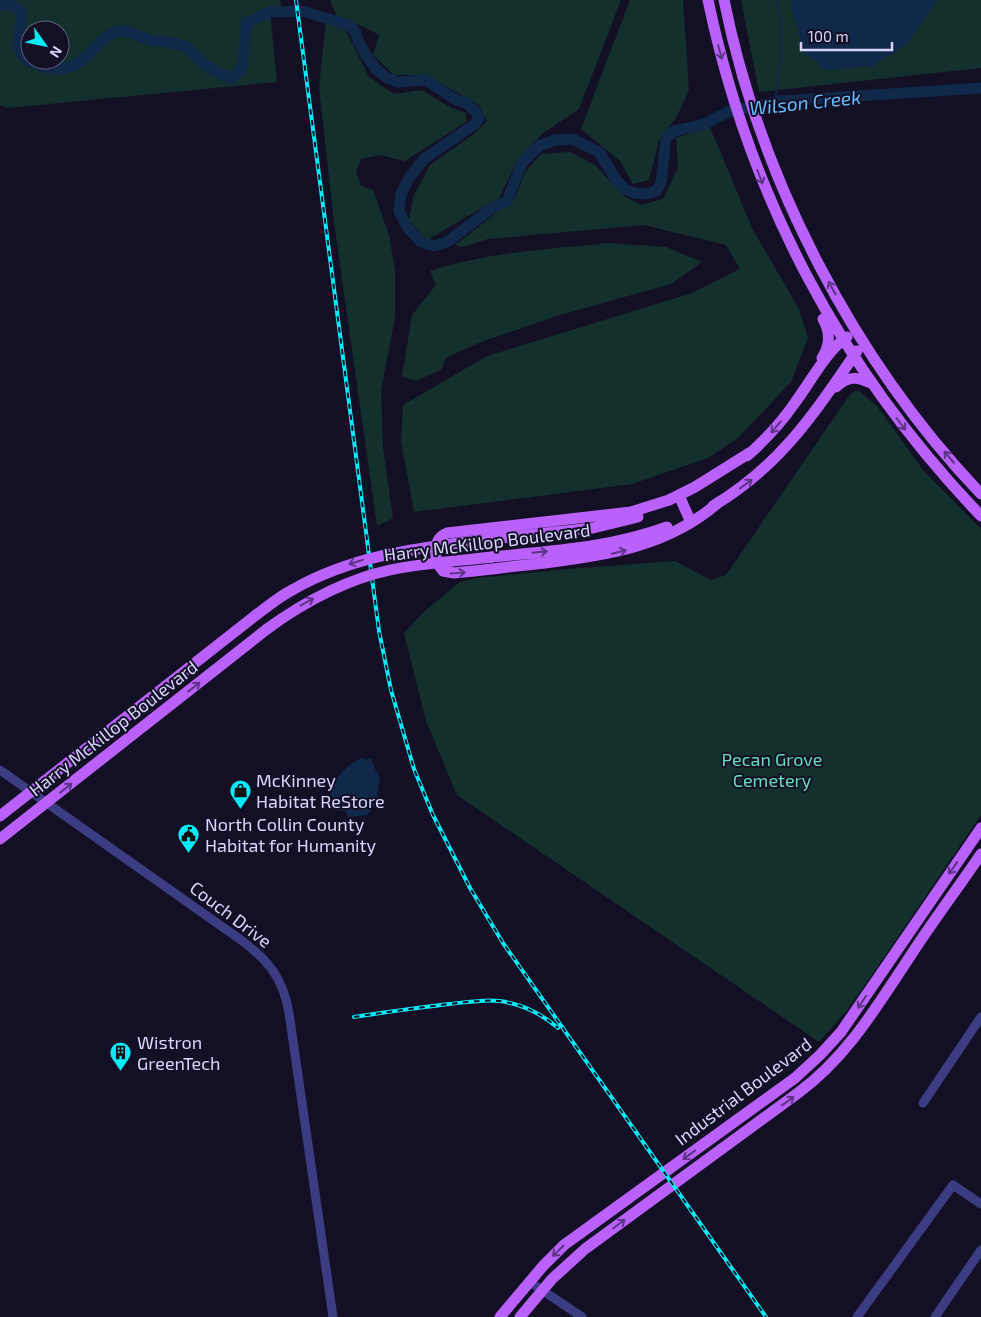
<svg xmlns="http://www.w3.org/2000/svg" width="981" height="1317" font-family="'Exo 2',sans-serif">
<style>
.green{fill:#13302d;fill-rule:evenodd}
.water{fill:#10284a}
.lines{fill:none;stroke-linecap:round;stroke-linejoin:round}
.stream{stroke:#10284a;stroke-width:2}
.river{stroke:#10284a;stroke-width:11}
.minor{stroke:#3c3c83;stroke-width:9}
.major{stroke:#ba60fb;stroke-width:11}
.rail-casing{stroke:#07ebf8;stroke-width:4}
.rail{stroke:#131026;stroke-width:2;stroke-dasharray:5.5;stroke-linecap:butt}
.major-bridge{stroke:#ba60fb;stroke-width:11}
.oneway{stroke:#5e3486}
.labels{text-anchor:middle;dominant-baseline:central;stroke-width:4;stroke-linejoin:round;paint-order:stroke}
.street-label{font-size:18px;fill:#d9d6fe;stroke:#131026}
.park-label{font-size:18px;fill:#63ddb9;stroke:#131026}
.poi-label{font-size:18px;fill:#d9d6fe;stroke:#131026;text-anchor:start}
.water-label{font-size:19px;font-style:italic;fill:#67bdfb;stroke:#131026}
</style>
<rect width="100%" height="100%" fill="#131026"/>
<!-- green -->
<path class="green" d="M 0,0 L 280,0 L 282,10 L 270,11 L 277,82 L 8,108 L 0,105 ZM 30,30 L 60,30 L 60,60 L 30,60 Z
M 330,0 L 621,0 L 579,109 L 542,134 L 517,161 L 499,198 L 427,240 L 409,220 L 413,197 L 430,165 L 475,133 L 487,121 L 479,105 L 426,75 L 394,75 L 373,55 L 379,35 L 366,28 L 336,15 Z
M 630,0 L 683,0 L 689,90 L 676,118 L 659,140 L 649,180 L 633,184 L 620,161 L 581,129 Z
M 741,0 L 981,0 L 981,68 L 759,92 Z
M 326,22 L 346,31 L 369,77 L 394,94 L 422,90 L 450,107 L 466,113 L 466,122 L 405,161 L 380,155 L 361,159 L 356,171 L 361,186 L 373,190 L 389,235 L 395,271 L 395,318 L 381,390 L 383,448 L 393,518 L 377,526 L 334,222 L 319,87 Z
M 710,127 L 753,230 L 799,309 L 808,338 L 791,382 L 738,438 L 708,458 L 632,484 L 414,512 L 401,442 L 403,405 L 487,356 L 692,293 L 740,269 L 726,245 L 644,225 L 488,239 L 462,247 L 455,245 L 515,198 L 525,172 L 541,154 L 570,152 L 595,165 L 624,196 L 641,205 L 663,199 L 678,167 L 676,138 Z
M 609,243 L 666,247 L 702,262 L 671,284 L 560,315 L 478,343 L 446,358 L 441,370 L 416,381 L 402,376 L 412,315 L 436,285 L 430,271 C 488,252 549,249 609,243 Z
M 854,391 L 859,391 L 877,406 L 923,470 L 981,529 L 981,815 L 867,982 L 848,1009 L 819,1042 L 457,795 L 426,721 L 404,633 L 426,610 L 460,582 L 477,578 L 579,568 L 675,561 L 711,580 L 726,575 L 849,396 Z"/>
<!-- water -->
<path class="water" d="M 792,0 L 937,0 L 908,43 L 873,66 L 822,70 L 817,62 L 804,54 L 791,6 Z
M 362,758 L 366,760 L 371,758 L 376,771 L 380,777 L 376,804 L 367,815 L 349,817 L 345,811 C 321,811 332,782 342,772 C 348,766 355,761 362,758 Z"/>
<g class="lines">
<!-- stream -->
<path class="stream" d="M 775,102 L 781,51 L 780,18 L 776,0"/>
<!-- river -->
<path class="river" d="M 0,5 L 10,4 L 21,11 C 25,24 14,39 20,52 C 24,61 33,63 41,66 C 90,81 95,29 122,31 C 130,31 136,35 143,38 C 158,44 173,39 187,48 C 195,53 200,61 207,66 C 214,72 223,75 231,78 L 239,73 L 242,67 L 247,22 L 271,12 L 302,11 L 342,23 L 350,26 L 356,33 L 358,41 L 366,55 L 376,69 L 387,78 L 398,82 L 426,80 L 456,100 L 466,103 L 476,112 L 479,118 L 475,124 L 424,159 L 409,178 L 401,194 L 399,211 L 407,227 L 421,242 L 434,246 L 447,242 L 492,208 L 507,201 L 522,163 L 539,146 L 555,140 L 573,139 L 599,152 L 617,181 L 625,189 L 634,193 L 646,194 L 656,191 L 661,183 L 666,138 L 674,131 L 702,125 L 730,111 L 780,101 L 981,88"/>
<!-- minor -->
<path class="minor" d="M 0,770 L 241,940 C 269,961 283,978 289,1013 L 333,1317
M 923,1103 L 981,1017
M 530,1282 L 582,1317
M 857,1317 L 953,1185 L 981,1204
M 935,1317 L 981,1250"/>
<!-- major -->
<path class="major" d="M 708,0 C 749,197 842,371 981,516
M 724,0 C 760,179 855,362 981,494
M 822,358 C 830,345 831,333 823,319
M 836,387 C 849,375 858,377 873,384
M 747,456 C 765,440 781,423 794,404 C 810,383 826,351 847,337
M 681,500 L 689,518
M 719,502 C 669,546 609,555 545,563 C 515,566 485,570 454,573 L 443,571 C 433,560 432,539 447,533 L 631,512 L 669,500 L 695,487 L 751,452
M 713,506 C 780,466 814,414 857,351
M 490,539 L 593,528 L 638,517
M 492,557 C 551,551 610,548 667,527
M 0,816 L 256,615
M 0,839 L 267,629
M 500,1317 L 543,1266 L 564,1245 L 795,1078 L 820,1055 L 841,1032 L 981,828
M 520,1317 L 552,1279 L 585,1249 L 798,1093 C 848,1056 877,1006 911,955 C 933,921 958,888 981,854"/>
<defs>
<path id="rail" d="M 296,0 L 379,631 L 391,690 L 414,769 L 433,815 L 470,888 L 503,943 L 766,1317
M 354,1017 C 386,1012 417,1008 449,1004 C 469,1002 491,998 510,1003 C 528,1007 544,1016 558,1028"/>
</defs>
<!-- rail casing -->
<use href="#rail" class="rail-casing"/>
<!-- rail -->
<use href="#rail" class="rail"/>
<!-- major-bridge -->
<path class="major-bridge" d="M 256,615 C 268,606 280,596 294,589 C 356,554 421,548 490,539
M 267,629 C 304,602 344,580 390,570 C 423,563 458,561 492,557"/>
</g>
<!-- one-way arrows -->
<defs><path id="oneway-shaft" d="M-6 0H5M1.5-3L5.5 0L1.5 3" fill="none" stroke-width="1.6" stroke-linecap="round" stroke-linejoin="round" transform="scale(1.25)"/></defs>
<g class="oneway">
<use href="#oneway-shaft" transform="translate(720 52) rotate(75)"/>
<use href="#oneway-shaft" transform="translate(760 177) rotate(69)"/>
<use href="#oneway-shaft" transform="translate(832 288) rotate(-119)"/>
<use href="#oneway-shaft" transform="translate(901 424) rotate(53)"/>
<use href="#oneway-shaft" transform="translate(776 427) rotate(131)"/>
<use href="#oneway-shaft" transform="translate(949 457) rotate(-130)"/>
<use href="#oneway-shaft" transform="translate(746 484) rotate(-36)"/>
<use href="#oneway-shaft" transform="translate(540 552) rotate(-6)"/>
<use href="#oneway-shaft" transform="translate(619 552) rotate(-14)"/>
<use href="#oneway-shaft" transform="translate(356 562) rotate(162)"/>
<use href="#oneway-shaft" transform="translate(458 573) rotate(-4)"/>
<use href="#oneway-shaft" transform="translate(307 602) rotate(-29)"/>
<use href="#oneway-shaft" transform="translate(194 687) rotate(-38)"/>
<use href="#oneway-shaft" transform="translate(66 788) rotate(-38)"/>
<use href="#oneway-shaft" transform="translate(953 868) rotate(125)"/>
<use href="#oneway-shaft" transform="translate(862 1002) rotate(124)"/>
<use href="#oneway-shaft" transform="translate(788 1101) rotate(-36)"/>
<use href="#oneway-shaft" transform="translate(689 1155) rotate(144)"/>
<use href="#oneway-shaft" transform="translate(619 1224) rotate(-37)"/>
<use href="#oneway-shaft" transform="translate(558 1251) rotate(136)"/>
</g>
<!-- icons -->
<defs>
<symbol id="shop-pin" viewBox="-11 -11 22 30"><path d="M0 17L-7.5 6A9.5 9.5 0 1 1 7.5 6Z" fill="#07ebf8" stroke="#131026"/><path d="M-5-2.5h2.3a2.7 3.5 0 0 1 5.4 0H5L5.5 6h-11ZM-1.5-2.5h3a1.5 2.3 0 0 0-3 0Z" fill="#111"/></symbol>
<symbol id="civic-pin" viewBox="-11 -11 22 30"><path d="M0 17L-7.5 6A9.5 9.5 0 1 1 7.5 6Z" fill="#07ebf8" stroke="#131026"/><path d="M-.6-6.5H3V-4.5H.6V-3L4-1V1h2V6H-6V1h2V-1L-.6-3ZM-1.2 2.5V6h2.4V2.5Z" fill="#111"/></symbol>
<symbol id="building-pin" viewBox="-11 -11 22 30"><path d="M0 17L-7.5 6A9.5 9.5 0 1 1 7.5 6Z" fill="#07ebf8" stroke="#131026"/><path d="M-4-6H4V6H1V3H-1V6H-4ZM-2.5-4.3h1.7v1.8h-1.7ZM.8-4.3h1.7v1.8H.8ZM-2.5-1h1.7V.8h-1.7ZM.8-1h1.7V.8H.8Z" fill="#111"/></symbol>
</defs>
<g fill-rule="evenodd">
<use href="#shop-pin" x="228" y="778" width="25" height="34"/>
<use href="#civic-pin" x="176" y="822" width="25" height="34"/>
<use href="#building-pin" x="108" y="1040" width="25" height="34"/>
</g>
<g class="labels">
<!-- street labels -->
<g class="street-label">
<text transform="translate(487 542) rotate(-7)">Harry McKillop Boulevard</text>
<text transform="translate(113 728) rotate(-38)">Harry McKillop Boulevard</text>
<text transform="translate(231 914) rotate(37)">Couch Drive</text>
<text transform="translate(743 1091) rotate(-37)">Industrial Boulevard</text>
</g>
<!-- park labels -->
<g class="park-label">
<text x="772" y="759">Pecan Grove<tspan x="772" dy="21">Cemetery</tspan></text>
</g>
<!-- poi labels -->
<g class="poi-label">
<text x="256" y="780">McKinney<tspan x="256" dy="21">Habitat ReStore</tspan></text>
<text x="205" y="824">North Collin County<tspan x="205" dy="21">Habitat for Humanity</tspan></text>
<text x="137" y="1042">Wistron<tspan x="137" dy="21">GreenTech</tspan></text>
</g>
<!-- water labels -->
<g class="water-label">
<text transform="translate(805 102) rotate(-6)">Wilson Creek</text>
</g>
</g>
<!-- north arrow -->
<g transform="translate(45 45) rotate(123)"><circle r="24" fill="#131026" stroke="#625f7c"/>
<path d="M0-4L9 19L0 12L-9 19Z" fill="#07ebf8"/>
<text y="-8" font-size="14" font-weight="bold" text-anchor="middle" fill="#d9d6fe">N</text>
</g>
<!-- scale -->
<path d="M801 42v8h91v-8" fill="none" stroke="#d9d6fe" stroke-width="2.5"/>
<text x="808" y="42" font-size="15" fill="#d9d6fe" stroke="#131026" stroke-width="4" paint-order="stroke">100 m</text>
</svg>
